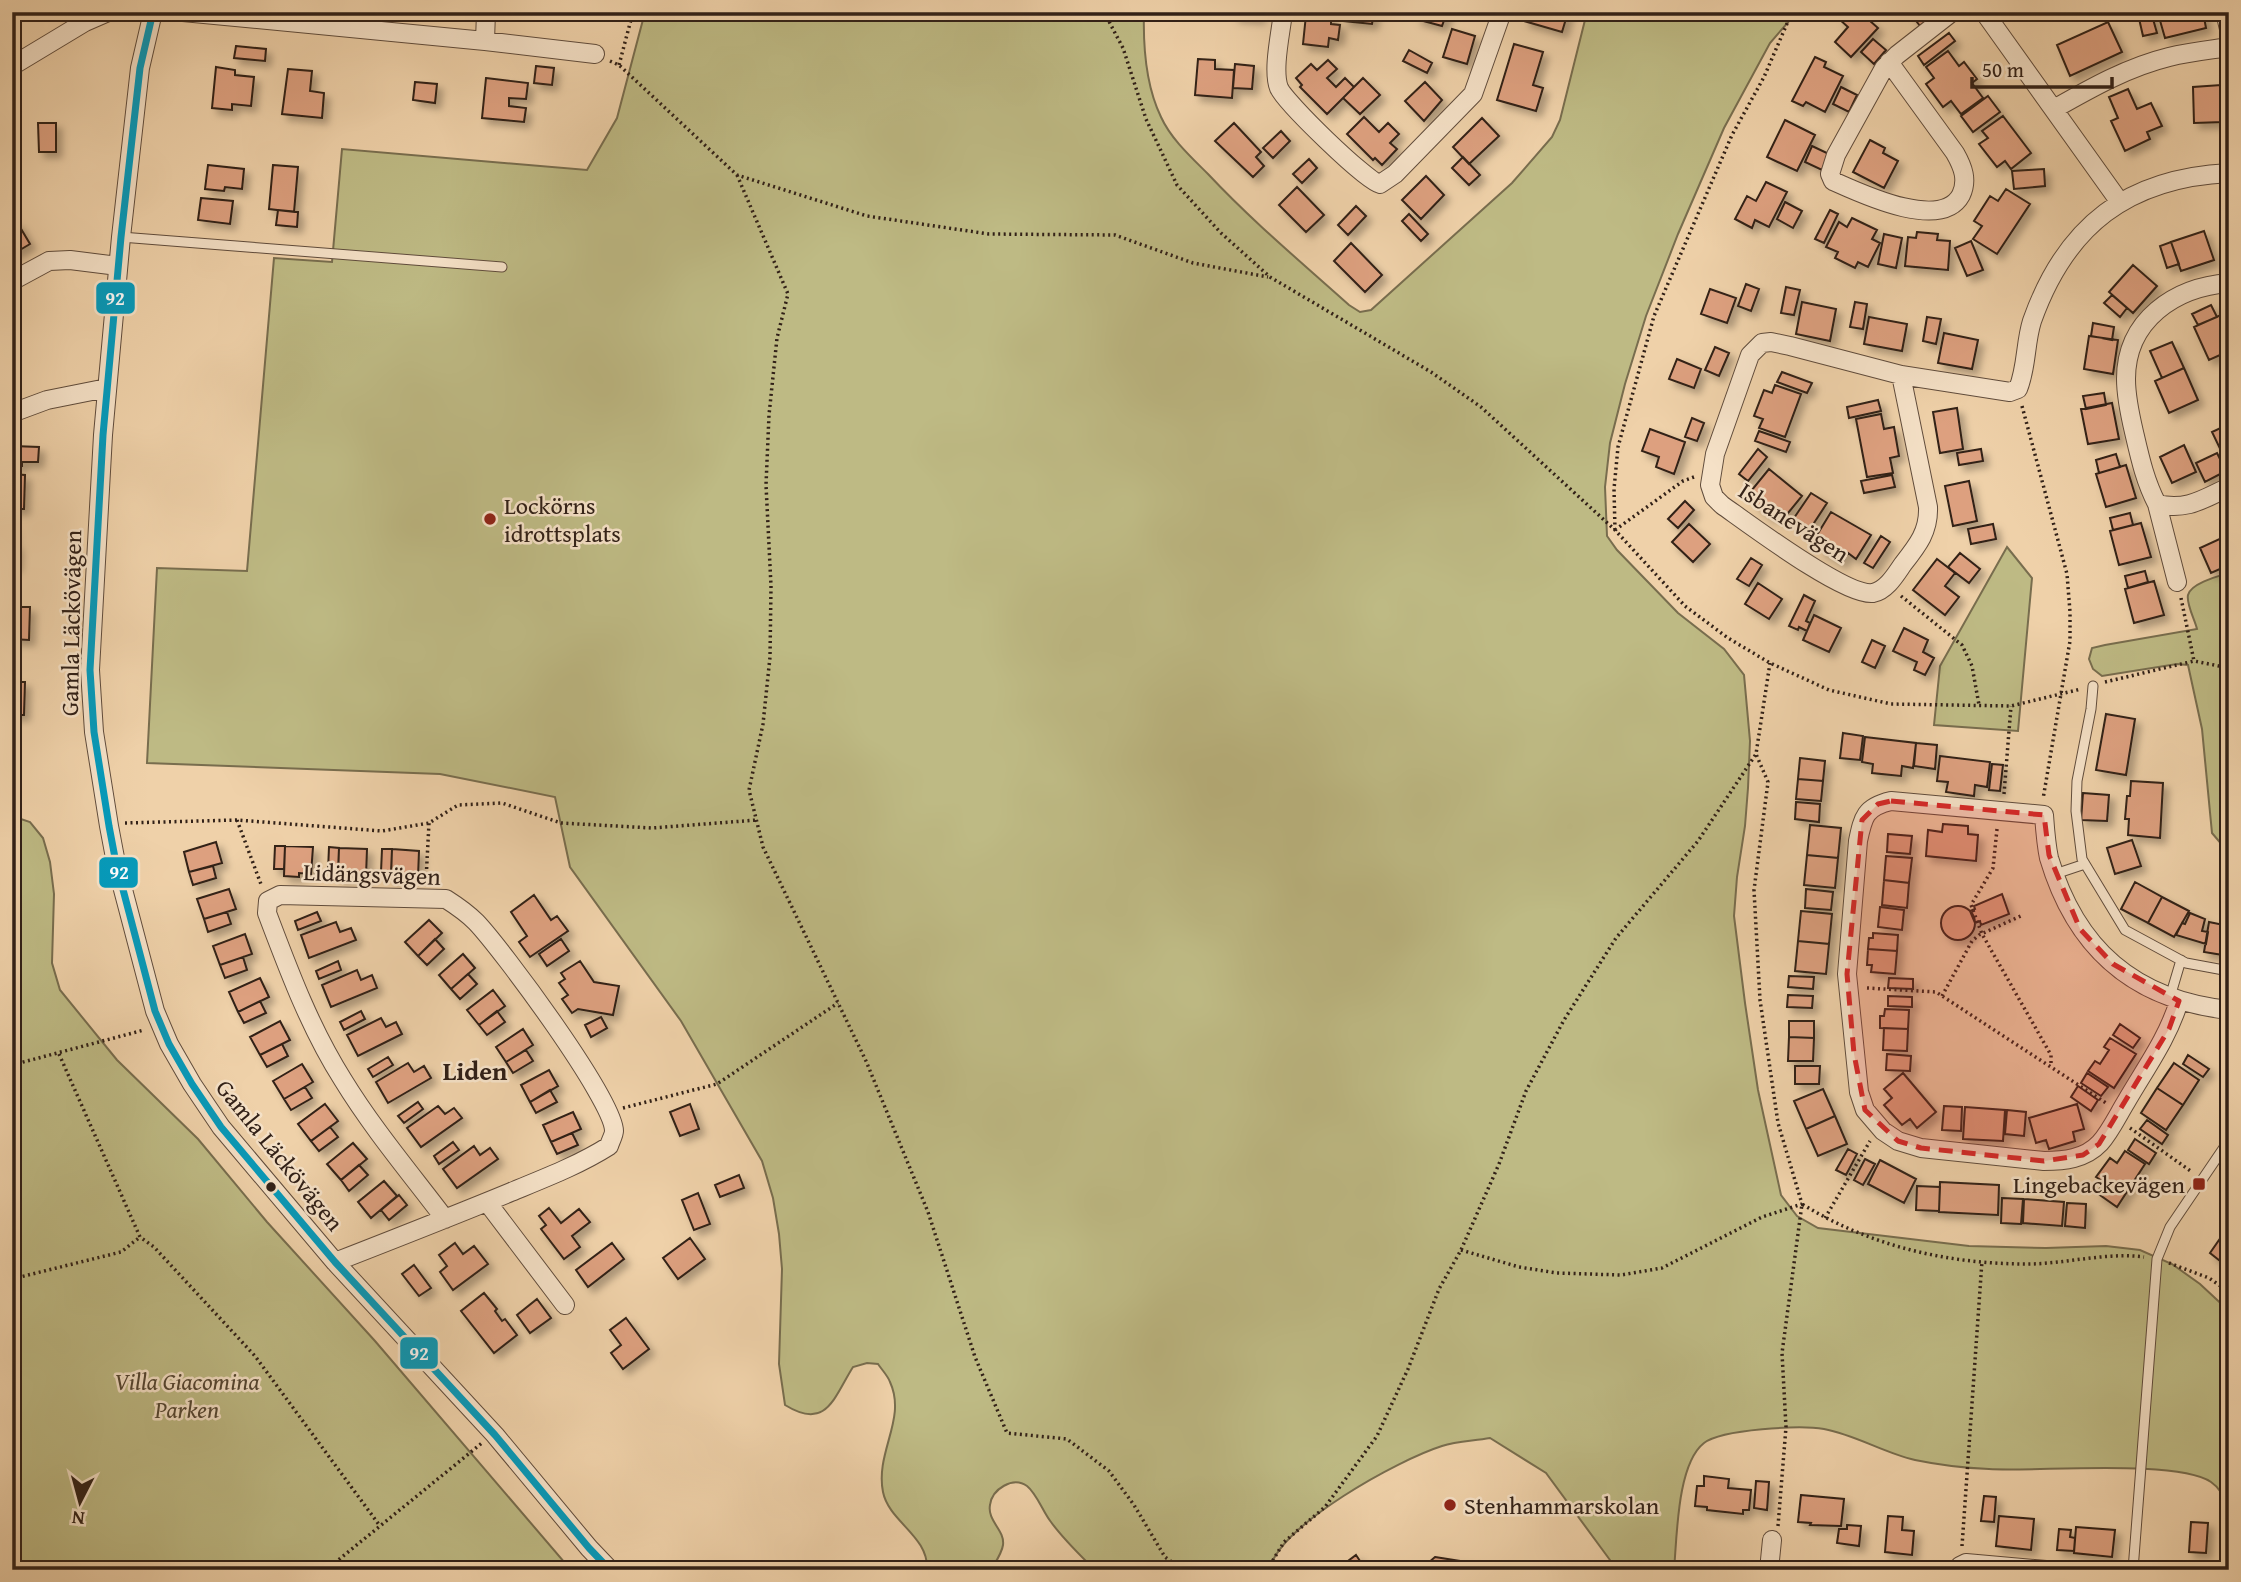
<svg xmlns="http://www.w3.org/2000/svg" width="2241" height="1582" font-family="'Gentium Book Plus',serif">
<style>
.green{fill:#beba84;stroke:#786d4e;stroke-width:2}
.building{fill:#dda07f;stroke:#312017;stroke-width:2;filter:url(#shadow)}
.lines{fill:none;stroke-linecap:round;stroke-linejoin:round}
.lane-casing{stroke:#604c3c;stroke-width:11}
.street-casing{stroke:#604c3c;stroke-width:20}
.path{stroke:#312017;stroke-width:3.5;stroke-dasharray:2 3.5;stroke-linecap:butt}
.lane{stroke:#f5e1c7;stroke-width:9}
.street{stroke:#f5e1c7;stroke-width:18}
.bus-1-casing{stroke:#f5e1c7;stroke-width:12}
.bus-1{stroke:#059bbc;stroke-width:7}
.marked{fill:#d62828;fill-opacity:0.2;stroke:#d62828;stroke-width:5;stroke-dasharray:14 9;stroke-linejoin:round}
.poi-dot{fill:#8f2418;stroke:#f5e1c7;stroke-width:2.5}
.bus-dot{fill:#312017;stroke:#f5e1c7;stroke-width:2.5}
.labels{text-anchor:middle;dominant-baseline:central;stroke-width:5;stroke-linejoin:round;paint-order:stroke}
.poi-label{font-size:24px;fill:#312017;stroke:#f5e1c7;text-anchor:start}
.street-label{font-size:24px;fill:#312017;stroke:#f5e1c7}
.park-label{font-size:24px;font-style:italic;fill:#544632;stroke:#f5e1c7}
.neighbourhood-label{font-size:26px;font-weight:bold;fill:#312017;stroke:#f5e1c7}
.line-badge{stroke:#f5e1c7;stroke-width:2.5}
.badge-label{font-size:19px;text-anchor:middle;font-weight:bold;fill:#fff}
</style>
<defs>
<filter id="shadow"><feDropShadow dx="5.5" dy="5.5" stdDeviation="3.5" flood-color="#0004"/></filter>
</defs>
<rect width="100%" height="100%" fill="#efd1a9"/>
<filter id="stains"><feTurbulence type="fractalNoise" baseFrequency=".00286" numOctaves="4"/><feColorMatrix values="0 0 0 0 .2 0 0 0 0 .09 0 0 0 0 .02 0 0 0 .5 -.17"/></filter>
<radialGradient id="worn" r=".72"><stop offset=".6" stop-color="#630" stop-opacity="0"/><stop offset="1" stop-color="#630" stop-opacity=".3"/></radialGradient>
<!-- green -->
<path class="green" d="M 645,12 L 1144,12 C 1143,46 1146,86 1161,117 C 1171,139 1191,157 1208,174 C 1252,221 1301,262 1349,305 L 1360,312 L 1371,310 L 1512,183 L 1552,137 L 1560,120 L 1587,12 L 1797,12 L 1770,43 L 1724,128 L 1678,234 L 1646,316 L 1625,384 L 1610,443 L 1605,487 L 1607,536 L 1617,550 L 1678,613 L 1724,649 L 1744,675 L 1750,741 L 1748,788 L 1745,826 L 1737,877 L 1734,916 L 1745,1003 L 1758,1090 L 1781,1195 L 1797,1216 L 1818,1228 L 1969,1246 L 2046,1248 L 2106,1246 L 2140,1250 L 2172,1264 L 2200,1284 L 2229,1311 L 2229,1508 C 2225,1498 2220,1488 2211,1482 C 2177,1459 2036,1472 1989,1469 C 1964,1468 1939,1465 1915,1460 C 1884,1453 1856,1435 1824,1429 C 1801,1425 1722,1429 1704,1443 C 1677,1464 1677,1537 1674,1570 L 1611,1570 L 1610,1560 L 1546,1473 L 1490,1438 C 1474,1441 1457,1441 1442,1446 C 1398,1460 1281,1524 1269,1570 L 1095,1570 C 1080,1555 1064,1540 1051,1522 C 1043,1512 1037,1494 1027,1486 C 1013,1476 992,1489 990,1505 C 987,1521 1005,1530 1003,1545 C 1002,1553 995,1563 991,1570 L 927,1570 C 929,1536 889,1522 883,1492 C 875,1452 907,1419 890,1382 C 888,1376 882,1370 878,1364 L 867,1363 L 853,1367 C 834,1397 827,1431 785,1405 L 779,1364 L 782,1269 L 779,1234 L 773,1198 L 762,1161 L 681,1021 L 570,867 L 555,797 L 440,774 L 147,763 L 157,568 L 247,571 L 274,258 L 332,262 L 342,149 L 587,170 L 617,118 Z
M 2007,547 L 2032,578 L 2018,731 L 1934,725 L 1940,666 Z
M 2229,573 L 2229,850 L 2223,846 L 2212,833 L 2202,729 L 2188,665 L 2177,664 L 2102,676 L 2093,669 L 2089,659 L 2092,648 L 2105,645 L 2197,629 C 2195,620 2186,604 2188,595 C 2191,583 2219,576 2229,573 Z
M 12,816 L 30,822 L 43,838 L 50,862 L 54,894 L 52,963 L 60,990 L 117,1060 L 198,1139 L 267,1222 L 375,1341 L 571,1570 L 12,1570 Z"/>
<!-- building -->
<path class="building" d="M 1234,12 L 1260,12 L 1259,18 L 1234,16 Z
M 1345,12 L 1374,12 L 1372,24 L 1344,21 Z
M 1418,12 L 1447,12 L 1442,26 L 1416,19 Z
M 1527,12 L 1568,12 L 1562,32 L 1524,21 Z
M 1846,12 L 1860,12 L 1878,28 L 1851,57 L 1835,42 L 1848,27 L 1839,19 Z
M 1931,12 L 1934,16 L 1920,26 L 1910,13 Z
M 2151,12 L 2157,33 L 2143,36 L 2138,14 Z
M 2177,12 L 2203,12 L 2206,28 L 2165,38 L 2159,17 Z
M 1306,15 L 1331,18 L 1331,24 L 1340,25 L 1338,40 L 1329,38 L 1328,47 L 1303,44 Z
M 2108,22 L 2122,52 L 2070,76 L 2057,45 Z
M 1452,29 L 1475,36 L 1467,64 L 1443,57 Z
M 1949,33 L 1955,41 L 1924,65 L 1918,56 Z
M 1873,39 L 1886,50 L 1874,64 L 1861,52 Z
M 1514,44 L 1543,52 L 1533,85 L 1543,88 L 1536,111 L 1497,100 Z
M 236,46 L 266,49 L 265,61 L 234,58 Z
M 1409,50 L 1432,63 L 1427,73 L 1403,61 Z
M 1948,51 L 1959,66 L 1964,62 L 1977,79 L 1972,83 L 1983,98 L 1961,114 L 1951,101 L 1943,107 L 1926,84 L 1934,78 L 1926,67 Z
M 1815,57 L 1826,62 L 1824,67 L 1843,76 L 1825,112 L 1806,102 L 1803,106 L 1792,101 Z
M 1198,59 L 1215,60 L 1215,69 L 1234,70 L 1232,98 L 1195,95 Z
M 1328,60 L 1337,69 L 1327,78 L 1336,87 L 1345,78 L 1354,87 L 1327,114 L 1300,87 L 1302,85 L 1296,78 L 1311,64 L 1317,70 Z
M 1235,64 L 1254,66 L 1252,89 L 1233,88 Z
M 536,66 L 554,68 L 552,85 L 534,83 Z
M 216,67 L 235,70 L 235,75 L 254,77 L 251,106 L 232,104 L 232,110 L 212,108 Z
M 288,69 L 312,71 L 310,91 L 324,93 L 322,118 L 282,114 Z
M 486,78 L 528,83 L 526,99 L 509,98 L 509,106 L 526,108 L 524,122 L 482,118 Z
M 1363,78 L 1380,95 L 1360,114 L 1343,98 Z
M 415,82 L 437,84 L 435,103 L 413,100 Z
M 1425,82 L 1442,100 L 1424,121 L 1405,101 Z
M 2221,85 L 2223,122 L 2194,123 L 2193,87 Z
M 1841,87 L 1857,95 L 1849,112 L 1833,104 Z
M 2128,89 L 2137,109 L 2151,103 L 2162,126 L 2147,132 L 2150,139 L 2125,151 L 2111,121 L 2118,118 L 2109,97 Z
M 1988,96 L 2000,112 L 1973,132 L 1961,116 Z
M 2003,116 L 2031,153 L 2011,169 L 2005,161 L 1997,167 L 1979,144 L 1988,138 L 1982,131 Z
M 1364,117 L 1379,132 L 1388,123 L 1399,134 L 1390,143 L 1397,149 L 1382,165 L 1375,158 L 1373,160 L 1347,134 Z
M 1482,118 L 1499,136 L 1469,164 L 1453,147 Z
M 1785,120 L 1815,135 L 1797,171 L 1767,157 Z
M 38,123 L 56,123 L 56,152 L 39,152 Z
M 1234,123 L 1261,152 L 1256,157 L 1264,166 L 1253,177 L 1215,141 Z
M 1281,131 L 1290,141 L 1273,158 L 1263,148 Z
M 1870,140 L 1885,148 L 1883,153 L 1898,161 L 1884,188 L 1853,172 Z
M 1812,146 L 1829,154 L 1822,170 L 1805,162 Z
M 1463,157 L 1480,175 L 1469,185 L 1452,168 Z
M 1309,159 L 1317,168 L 1302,183 L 1293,174 Z
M 208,165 L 244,169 L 242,189 L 225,187 L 224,191 L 205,189 Z
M 273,165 L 298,167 L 294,212 L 269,209 Z
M 2044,169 L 2045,186 L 2014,189 L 2012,171 Z
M 1426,176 L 1444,195 L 1421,219 L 1402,200 Z
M 1766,182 L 1787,192 L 1769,227 L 1755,220 L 1752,228 L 1735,219 L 1747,196 L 1756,201 Z
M 1297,187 L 1324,215 L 1306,232 L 1279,205 Z
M 2006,189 L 2030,204 L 1997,254 L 1973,239 L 1982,226 L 1974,221 L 1990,196 L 1998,201 Z
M 201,198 L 233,201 L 230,224 L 198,220 Z
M 1785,202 L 1802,211 L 1793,228 L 1777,219 Z
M 1356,206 L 1366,216 L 1348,235 L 1338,225 Z
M 278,210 L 298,212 L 297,227 L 276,225 Z
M 1830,210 L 1838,214 L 1824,243 L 1815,239 Z
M 1409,214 L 1428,234 L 1421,241 L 1402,221 Z
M 1852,218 L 1877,230 L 1872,239 L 1880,243 L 1868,267 L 1858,262 L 1855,268 L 1835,258 L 1838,252 L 1826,247 L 1839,222 L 1847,227 Z
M 17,222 L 30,244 L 13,254 L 12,225 Z
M 2204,231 L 2214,260 L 2181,271 L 2171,242 Z
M 1917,232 L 1938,234 L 1937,240 L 1950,241 L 1948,270 L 1905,266 L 1908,237 L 1916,238 Z
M 1884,234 L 1902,238 L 1896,268 L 1878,264 Z
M 1971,241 L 1983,270 L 1967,276 L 1955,248 Z
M 2171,242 L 2179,264 L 2167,268 L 2160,246 Z
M 1351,243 L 1382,275 L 1365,292 L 1334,261 Z
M 2133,265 L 2157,286 L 2133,313 L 2109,292 Z
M 1746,284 L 1759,289 L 1751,311 L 1738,306 Z
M 1786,287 L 1800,290 L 1794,315 L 1781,313 Z
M 1710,289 L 1736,298 L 1727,323 L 1701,314 Z
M 2112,295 L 2127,308 L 2120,317 L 2104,303 Z
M 1802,302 L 1836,309 L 1830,341 L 1796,334 Z
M 1855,302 L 1867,304 L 1863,329 L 1850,327 Z
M 2211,305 L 2217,317 L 2198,325 L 2192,314 Z
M 2223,314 L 2229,327 L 2229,351 L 2209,360 L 2194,327 Z
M 1869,317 L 1907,324 L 1902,351 L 1864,344 Z
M 1927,317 L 1941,319 L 1936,344 L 1923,341 Z
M 2093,323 L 2114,327 L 2112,340 L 2091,336 Z
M 1944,333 L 1978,340 L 1972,369 L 1938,363 Z
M 2089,336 L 2118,340 L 2113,374 L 2084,369 Z
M 2172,342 L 2184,368 L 2162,378 L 2150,351 Z
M 1715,347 L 1729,353 L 1719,376 L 1705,370 Z
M 1677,359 L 1701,369 L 1694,388 L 1669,379 Z
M 2184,368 L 2198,400 L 2169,413 L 2155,381 Z
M 1782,372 L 1812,383 L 1807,393 L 1777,382 Z
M 1775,385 L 1801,394 L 1785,437 L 1759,428 L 1763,419 L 1754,416 L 1764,390 L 1772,393 Z
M 2104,393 L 2106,405 L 2086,409 L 2083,396 Z
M 1878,400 L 1881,411 L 1849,418 L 1847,407 Z
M 2112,403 L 2119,439 L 2088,444 L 2081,409 Z
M 1957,408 L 1963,449 L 1940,453 L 1933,412 Z
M 1881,414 L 1884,429 L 1894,427 L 1899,456 L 1890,458 L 1893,473 L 1867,477 L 1856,419 Z
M 1692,418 L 1704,423 L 1697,441 L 1685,437 Z
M 2229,424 L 2229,457 L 2225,459 L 2212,432 Z
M 1650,429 L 1685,442 L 1674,474 L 1656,467 L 1659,457 L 1642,451 Z
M 1759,431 L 1790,442 L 1786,452 L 1755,441 Z
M 2184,445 L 2196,472 L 2172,483 L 2160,457 Z
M 13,446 L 39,447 L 38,462 L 22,462 L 22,466 L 13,466 Z
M 1758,449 L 1767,457 L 1748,481 L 1739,474 Z
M 1981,449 L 1983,461 L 1959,465 L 1957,453 Z
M 2217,453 L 2226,471 L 2205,482 L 2196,463 Z
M 2116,454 L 2120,467 L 2099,473 L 2096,460 Z
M 2126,465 L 2136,498 L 2106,507 L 2096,474 Z
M 1769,469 L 1802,496 L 1784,518 L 1776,511 L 1771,517 L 1754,503 L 1759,497 L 1751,491 Z
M 12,474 L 25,475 L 24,509 L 12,509 Z
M 1892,475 L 1895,487 L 1864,493 L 1861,481 Z
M 1969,481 L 1977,521 L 1953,526 L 1945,486 Z
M 1811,493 L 1827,503 L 1810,529 L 1794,518 Z
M 1685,501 L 1694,510 L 1678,528 L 1668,519 Z
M 1831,512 L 1871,535 L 1856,559 L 1848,553 L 1842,563 L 1819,549 L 1825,540 L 1817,535 Z
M 2130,513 L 2133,525 L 2113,530 L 2110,518 Z
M 2229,515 L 2229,532 L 2223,518 Z
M 2141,523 L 2151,557 L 2119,565 L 2110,531 Z
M 1689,524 L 1710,544 L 1693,562 L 1672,542 Z
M 1993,524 L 1996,539 L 1971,544 L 1968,529 Z
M 12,527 L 13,545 L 17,545 L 16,566 L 12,566 Z
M 1881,536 L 1890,542 L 1873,568 L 1864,563 Z
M 2226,536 L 2229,542 L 2229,565 L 2211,573 L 2200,548 Z
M 1960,553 L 1980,569 L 1969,583 L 1948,567 Z
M 1751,558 L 1762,565 L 1749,586 L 1737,579 Z
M 1937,559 L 1955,573 L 1945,586 L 1959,597 L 1945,615 L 1913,590 Z
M 2145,571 L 2148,582 L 2128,588 L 2125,576 Z
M 2154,581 L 2164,615 L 2134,623 L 2125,589 Z
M 1758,583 L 1782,599 L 1769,619 L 1745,604 Z
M 1804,595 L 1815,601 L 1806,621 L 1810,623 L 1807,631 L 1799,627 L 1798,630 L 1789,626 Z
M 16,607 L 30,607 L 29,640 L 12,639 L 12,614 L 16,614 Z
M 1814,615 L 1841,628 L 1829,652 L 1803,640 Z
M 1904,628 L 1928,640 L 1923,652 L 1934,658 L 1925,675 L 1914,670 L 1917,662 L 1893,651 Z
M 1872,640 L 1885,646 L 1875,668 L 1862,662 Z
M 12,682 L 25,682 L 24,715 L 12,715 Z
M 2106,714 L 2135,719 L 2126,775 L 2096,770 Z
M 1843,733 L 1863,736 L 1860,760 L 1840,758 Z
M 1865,737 L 1916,743 L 1913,768 L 1902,766 L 1901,776 L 1872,773 L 1873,764 L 1862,762 Z
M 1916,743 L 1937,745 L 1935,769 L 1914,766 Z
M 1940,756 L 1990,762 L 1987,787 L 1975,785 L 1974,796 L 1946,792 L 1948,782 L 1937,781 Z
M 1800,758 L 1825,761 L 1823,781 L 1798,779 Z
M 1992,764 L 2003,765 L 2000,791 L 1989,790 Z
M 1798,779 L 1823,781 L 1821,801 L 1796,799 Z
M 2131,781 L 2163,783 L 2160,838 L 2128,835 L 2129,819 L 2125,819 L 2127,796 L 2130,796 Z
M 2083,793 L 2109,795 L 2107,821 L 2081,820 Z
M 1796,802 L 1820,804 L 1819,822 L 1795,819 Z
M 1943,824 L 1968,826 L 1968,834 L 1978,835 L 1976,861 L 1926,856 L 1928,830 L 1942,832 Z
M 1810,825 L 1841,828 L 1838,858 L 1807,855 Z
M 1888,834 L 1912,836 L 1910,854 L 1887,852 Z
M 2132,840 L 2141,866 L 2115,874 L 2107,848 Z
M 216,842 L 222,863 L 189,872 L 184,852 Z
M 275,846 L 285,846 L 284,869 L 274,869 Z
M 285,846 L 313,847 L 311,874 L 299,873 L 299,877 L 284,876 Z
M 329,847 L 339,848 L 338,871 L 328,871 Z
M 339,848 L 367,849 L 366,876 L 338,878 Z
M 382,849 L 392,849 L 391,872 L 381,872 Z
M 392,849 L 419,851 L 418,877 L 391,879 Z
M 1807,855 L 1838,858 L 1835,888 L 1804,885 Z
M 1886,856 L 1912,858 L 1909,883 L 1884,880 Z
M 213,866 L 216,878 L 193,885 L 189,872 Z
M 1884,880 L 1909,883 L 1907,908 L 1882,905 Z
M 2135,882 L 2162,897 L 2148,923 L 2121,909 Z
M 229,889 L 236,909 L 204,919 L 197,899 Z
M 1806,889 L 1833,892 L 1831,910 L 1805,908 Z
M 2002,894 L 2009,914 L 1981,925 L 1980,921 L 1975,923 L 1970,911 L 1975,909 L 1974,906 Z
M 534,895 L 551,920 L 557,916 L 568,931 L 530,957 L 519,942 L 527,936 L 511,912 Z
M 2162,897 L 2189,911 L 2174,937 L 2148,923 Z
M1941 923a17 17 0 1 1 34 0a17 17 0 1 1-34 0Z
M 1880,907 L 1904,910 L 1902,930 L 1878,927 Z
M 1801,911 L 1832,914 L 1829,944 L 1798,941 Z
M 227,912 L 231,924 L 208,932 L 204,919 Z
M 317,912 L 321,921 L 298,930 L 295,921 Z
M 2190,913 L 2205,919 L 2202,931 L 2208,932 L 2206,944 L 2176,935 L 2182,923 L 2185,924 Z
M 429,920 L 442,933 L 418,956 L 405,942 Z
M 336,922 L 340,932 L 351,928 L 356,940 L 309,958 L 301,935 Z
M 2209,922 L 2229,926 L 2229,956 L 2204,952 Z
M 1873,933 L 1898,935 L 1897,951 L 1868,949 L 1869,938 L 1873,938 Z
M 245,934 L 252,954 L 220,965 L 213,946 Z
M 435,939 L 444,949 L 427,965 L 418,956 Z
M 561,939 L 569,951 L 547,966 L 539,954 Z
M 1798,941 L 1829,944 L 1826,974 L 1795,971 Z
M 1868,949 L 1897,951 L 1895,974 L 1871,972 L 1872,965 L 1867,965 Z
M 463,954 L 475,968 L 451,989 L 439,975 Z
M 243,957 L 247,970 L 225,978 L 220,965 Z
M 338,961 L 341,970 L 319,979 L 316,971 Z
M 580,961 L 594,982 L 619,986 L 613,1015 L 578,1009 L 572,1013 L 562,999 L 568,995 L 559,983 L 565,979 L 561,973 Z
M 357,970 L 361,980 L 372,975 L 377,988 L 331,1007 L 322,985 Z
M 468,974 L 477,984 L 460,999 L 451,989 Z
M 1789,976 L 1814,977 L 1813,989 L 1788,987 Z
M 260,978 L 269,997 L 238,1012 L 229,992 Z
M 1889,978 L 1913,979 L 1913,989 L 1888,988 Z
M 493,990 L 505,1006 L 479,1025 L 467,1010 Z
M 1788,995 L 1813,996 L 1812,1008 L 1787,1007 Z
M 1888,996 L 1912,997 L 1912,1007 L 1888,1006 Z
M 260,1001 L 266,1013 L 244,1023 L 238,1012 Z
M 1885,1009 L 1909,1010 L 1908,1029 L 1880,1028 L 1880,1016 L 1884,1016 Z
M 361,1011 L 365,1019 L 344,1030 L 340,1022 Z
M 497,1011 L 505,1022 L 487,1035 L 479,1025 Z
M 601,1017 L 607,1028 L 591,1037 L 585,1025 Z
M 381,1018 L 386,1027 L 396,1022 L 402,1034 L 358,1056 L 347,1035 Z
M 280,1021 L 290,1040 L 260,1055 L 250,1037 Z
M 1789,1021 L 1814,1021 L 1814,1038 L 1789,1037 Z
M 2120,1024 L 2140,1038 L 2133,1048 L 2113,1035 Z
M 1884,1028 L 1908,1029 L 1907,1051 L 1883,1050 Z
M 523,1029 L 533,1045 L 506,1062 L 496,1047 Z
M 1789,1037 L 1814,1038 L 1813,1061 L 1788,1061 Z
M 2110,1038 L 2136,1054 L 2114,1088 L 2088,1071 L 2095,1061 L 2100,1064 L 2109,1050 L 2104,1047 Z
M 282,1044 L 288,1056 L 267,1067 L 260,1055 Z
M 526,1050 L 533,1061 L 513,1073 L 506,1062 Z
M 1887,1054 L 1911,1056 L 1910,1071 L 1886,1070 Z
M 2188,1055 L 2209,1069 L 2203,1077 L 2183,1064 Z
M 388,1057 L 393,1065 L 373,1077 L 368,1069 Z
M 408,1063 L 414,1072 L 424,1066 L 431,1078 L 388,1103 L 376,1082 Z
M 2174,1063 L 2199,1080 L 2183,1105 L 2157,1088 Z
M 302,1064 L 313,1082 L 284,1099 L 273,1081 Z
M 1795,1066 L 1820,1066 L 1819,1084 L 1795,1084 Z
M 549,1070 L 558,1086 L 530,1102 L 521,1085 Z
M 1903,1073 L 1936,1112 L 1917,1128 L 1910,1119 L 1902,1125 L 1884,1105 L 1892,1098 L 1884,1089 Z
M 2087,1073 L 2108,1087 L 2101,1096 L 2081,1083 Z
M 2078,1086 L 2098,1100 L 2091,1111 L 2071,1097 Z
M 305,1087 L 312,1098 L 291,1110 L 284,1099 Z
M 2157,1088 L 2183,1105 L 2166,1130 L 2141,1113 Z
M 1823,1089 L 1835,1116 L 1806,1129 L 1794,1101 Z
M 550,1090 L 557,1102 L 536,1113 L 530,1102 Z
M 418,1102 L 423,1109 L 404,1123 L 398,1116 Z
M 325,1104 L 338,1121 L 311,1141 L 298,1124 Z
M 690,1104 L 699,1129 L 680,1136 L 670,1112 Z
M 2077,1104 L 2084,1129 L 2073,1132 L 2075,1141 L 2049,1149 L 2046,1140 L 2036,1143 L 2029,1118 Z
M 438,1106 L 445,1114 L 454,1108 L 462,1118 L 421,1147 L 407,1128 Z
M 1944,1106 L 1962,1107 L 1961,1131 L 1942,1130 Z
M 1965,1107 L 2005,1110 L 2003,1141 L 1963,1139 Z
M 2007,1110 L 2026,1112 L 2024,1136 L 2005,1134 Z
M 573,1112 L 581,1129 L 551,1142 L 543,1125 Z
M 1835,1116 L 1847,1144 L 1818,1156 L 1806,1129 Z
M 2147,1120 L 2168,1135 L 2162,1144 L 2140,1129 Z
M 330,1127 L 338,1137 L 319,1151 L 311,1141 Z
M 572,1133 L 578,1145 L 557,1154 L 551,1142 Z
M 2135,1139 L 2156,1153 L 2149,1164 L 2128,1150 Z
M 453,1142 L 459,1150 L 439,1164 L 434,1156 Z
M 353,1143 L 367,1159 L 341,1180 L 327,1164 Z
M 474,1146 L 480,1155 L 490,1148 L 498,1159 L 457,1188 L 443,1169 Z
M 1848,1149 L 1857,1154 L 1846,1175 L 1836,1170 Z
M 2125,1151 L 2145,1164 L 2117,1207 L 2097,1193 L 2104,1182 L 2096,1177 L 2110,1158 L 2117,1163 Z
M 1865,1159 L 1875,1164 L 1863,1185 L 1854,1180 Z
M 1880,1160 L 1916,1179 L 1904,1203 L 1868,1184 Z
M 359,1165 L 368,1175 L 349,1191 L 341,1180 Z
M 739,1175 L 744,1188 L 720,1197 L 715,1185 Z
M 384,1181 L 397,1196 L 371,1218 L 358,1202 Z
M 1940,1182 L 1999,1185 L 1998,1215 L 1939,1212 Z
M 1917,1186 L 1940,1187 L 1939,1211 L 1916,1210 Z
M 698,1193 L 710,1224 L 694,1230 L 682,1200 Z
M 399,1195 L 407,1205 L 389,1220 L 381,1210 Z
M 2002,1198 L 2023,1199 L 2021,1224 L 2001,1223 Z
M 2024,1199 L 2064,1202 L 2062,1226 L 2023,1223 Z
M 2067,1203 L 2086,1204 L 2085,1228 L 2065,1226 Z
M 549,1208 L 561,1223 L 579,1209 L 590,1222 L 572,1236 L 580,1247 L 564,1259 L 541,1229 L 546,1225 L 539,1216 Z
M 2226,1230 L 2229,1232 L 2229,1268 L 2210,1253 Z
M 690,1238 L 705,1259 L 678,1279 L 663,1258 Z
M 455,1243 L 463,1254 L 474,1246 L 488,1264 L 453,1290 L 440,1272 L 447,1266 L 439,1255 Z
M 612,1243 L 624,1259 L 588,1287 L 576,1270 Z
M 414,1265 L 431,1288 L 419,1296 L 402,1274 Z
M 484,1293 L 497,1309 L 495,1311 L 502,1321 L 505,1319 L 517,1335 L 494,1353 L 461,1311 Z
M 537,1299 L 551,1318 L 530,1333 L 517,1315 Z
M 626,1318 L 649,1349 L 623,1369 L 611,1353 L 621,1345 L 610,1330 Z
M 1704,1476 L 1729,1479 L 1728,1488 L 1751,1490 L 1749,1510 L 1743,1510 L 1743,1514 L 1707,1510 L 1707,1507 L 1695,1506 L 1697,1486 L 1704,1486 Z
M 1756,1481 L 1769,1482 L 1767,1510 L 1754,1508 Z
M 1801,1495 L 1844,1499 L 1841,1526 L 1810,1525 L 1811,1523 L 1798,1522 Z
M 1984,1496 L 1996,1497 L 1994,1522 L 1981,1521 Z
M 1888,1516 L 1903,1517 L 1902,1530 L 1914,1531 L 1912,1555 L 1885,1552 Z
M 1999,1516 L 2034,1519 L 2031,1550 L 1996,1546 Z
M 2191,1522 L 2208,1523 L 2206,1553 L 2189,1552 Z
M 1847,1525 L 1861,1526 L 1859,1546 L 1837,1543 L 1839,1529 L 1847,1529 Z
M 2076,1527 L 2115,1530 L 2112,1557 L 2074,1553 Z
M 2059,1529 L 2071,1530 L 2070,1537 L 2075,1538 L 2074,1551 L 2057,1550 Z
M 1356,1555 L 1366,1570 L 1336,1570 Z
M 1435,1557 L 1517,1570 L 1420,1570 Z"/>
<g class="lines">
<defs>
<path id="lane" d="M 121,237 L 502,267
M 2093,686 L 2091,709 L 2077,781 L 2076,811 L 2082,859 L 2125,930 L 2186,963 L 2229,971
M 2055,874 L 2085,864
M 2170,997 L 2181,960
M 2133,1570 L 2157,1259 L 2170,1227 L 2229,1140"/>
<path id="street" d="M 153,12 L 140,68 L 121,237 L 103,435 L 90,670 L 94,732 L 109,826 L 116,863 L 155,1011 L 169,1044 L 192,1084 L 221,1127 L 335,1262 L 495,1435 L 589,1548 L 610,1570
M 183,12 L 485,41 L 595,54
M 1283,12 C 1281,32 1272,70 1279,88 C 1285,102 1366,181 1380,184 L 1395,174 L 1473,94 L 1502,12
M 1984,12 L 2119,201
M 2225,12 L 2229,29
M 485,41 L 486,12
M 1889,62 L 1955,153 C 1963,167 1968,180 1961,195 C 1941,232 1860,193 1833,181 L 1830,174 L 1836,155 L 1884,68 L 1897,55 L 1952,12
M 12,66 L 85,22 L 108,12
M 2054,109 C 2091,88 2128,67 2169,57 C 2189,52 2209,50 2229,47
M 12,281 L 49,261 L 70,260 L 118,266
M 2229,283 C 2175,287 2126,320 2126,379 C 2126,397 2130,415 2134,432 C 2140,458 2145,481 2157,504 C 2187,511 2203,499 2229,487
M 1901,375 L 1928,507 C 1929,531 1918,545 1903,564 C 1896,574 1887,590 1873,593 C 1846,597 1749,524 1722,505 L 1714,497 L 1710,485 L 1715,454 L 1750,355 L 1762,343 L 1771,342 L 1790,346 L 1901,375 L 2010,392 L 2018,389 C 2027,367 2025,343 2032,321 C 2066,225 2128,178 2229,173
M 12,413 L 47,400 L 107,388
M 2157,504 L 2177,582
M 2179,1001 C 2168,1038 2145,1069 2126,1102 C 2118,1115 2110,1132 2100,1143 C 2085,1159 2064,1161 2044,1161 L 1921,1148 L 1898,1141 L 1883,1131 L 1865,1110 L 1859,1092 L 1847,974 L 1858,841 C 1863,817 1865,807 1891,801 L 2044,815 C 2045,829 2046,844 2049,858 C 2076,949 2134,1000 2229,1010
M 487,1202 L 565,1305
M 335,1262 C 394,1239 453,1216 511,1192 C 545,1178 579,1165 609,1146 C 610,1142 614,1135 614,1131 C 614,1100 501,948 476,922 C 467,913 457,906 446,899 L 280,895 L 268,901 L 267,913 C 289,971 310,1028 343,1080 C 373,1129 411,1174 445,1219
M 1769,1570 L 1772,1540
M 1959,1570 L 1960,1566 L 1966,1563 L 2046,1570"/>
</defs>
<!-- lane casing -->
<use href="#lane" class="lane-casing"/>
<!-- street casing -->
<use href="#street" class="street-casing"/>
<!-- path -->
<path class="path" d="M 1104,12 L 1123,48 L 1146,119 L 1177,185 L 1221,233 L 1270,277 L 1431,372 L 1481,407 L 1615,530 L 1685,606 L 1728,638 L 1770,663 L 1829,690 L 1891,704 L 2011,706 L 2081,689
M 610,61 L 619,65 L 737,175 L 867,216 L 989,234 L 1115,235 L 1193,263 L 1268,277
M 619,65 L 633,12
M 737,175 L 788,294 L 777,338 L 769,415 L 766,485 L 771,586 L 770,657 L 763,724 L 749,790 L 763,847 L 866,1061 L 928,1212 L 975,1357 L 1007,1433 L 1067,1439 L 1109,1471 L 1134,1505 L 1165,1557 L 1183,1570
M 2022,406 L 2067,574 L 2070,612 L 2070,641 L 2043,799
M 1615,530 L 1614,489 L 1618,447 L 1654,316 L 1732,135 L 1764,77 L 1792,12
M 1615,530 L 1683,481 L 1694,477
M 1901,596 L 1962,645 L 1972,666 L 1979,705
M 2181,598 L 2194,661
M 2105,682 L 2194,661 L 2229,668
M 2004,794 L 2011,706
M 237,820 L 262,887
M 125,823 L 237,820 L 382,831 L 429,823 L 458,805 L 502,803 L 561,823 L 652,828 L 757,820
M 1997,829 L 1993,868 L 1971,905 L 1982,934 L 2051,1055 L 2051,1065
M 426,880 L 429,823
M 1867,988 L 1936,992 L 2106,1103
M 1942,996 L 1972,941 L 1979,935 L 2023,915
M 59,1054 L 140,1237 L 154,1247 L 255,1356 L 380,1526
M 12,1065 L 144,1030
M 623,1108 L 717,1084 L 838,1003
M 2130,1128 L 2192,1172
M 1825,1218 L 1870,1141
M 1461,1250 L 1519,1267 L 1557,1273 L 1621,1275 L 1662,1268 L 1762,1217 L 1802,1204 L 1778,1123 L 1760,1000 L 1754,890 L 1768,782 L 1756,754 L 1770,663
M 2169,1263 L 2209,1278 L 2229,1292
M 12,1279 L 121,1252 L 140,1237
M 1778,1526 L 1786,1427 L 1782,1353 L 1802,1204 C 1870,1246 1947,1264 2027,1264 C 2066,1264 2105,1252 2144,1257
M 1962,1546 L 1982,1261
M 326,1570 L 482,1443
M 1267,1570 L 1284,1542 L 1325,1507 L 1377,1436 L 1408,1369 L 1439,1289 L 1461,1250 L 1499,1164 L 1526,1091 L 1564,1020 L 1616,938 L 1698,841 L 1756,754"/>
<!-- lane -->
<use href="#lane" class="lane"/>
<!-- street -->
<use href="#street" class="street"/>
<defs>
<path id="bus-1" d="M 153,12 L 140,68 L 121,237 L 103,435 L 90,670 L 94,732 L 109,826 L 116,863 L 155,1011 L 169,1044 L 192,1084 L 221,1127 L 335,1262 L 495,1435 L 589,1548 L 610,1570"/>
</defs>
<!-- bus-1 casing -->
<use href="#bus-1" class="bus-1-casing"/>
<!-- bus-1 -->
<use href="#bus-1" class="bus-1"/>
</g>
<!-- marked area -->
<path class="marked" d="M 1891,801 L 2044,815 L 2049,855 L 2080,929 L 2113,964 L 2179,1001 L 2169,1029 L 2099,1144 L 2083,1155 L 2044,1161 L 1921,1148 L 1898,1141 L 1865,1110 L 1854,1054 L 1847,974 L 1862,820 L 1878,804 Z"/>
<!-- markers -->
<g class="poi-dot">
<circle cx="490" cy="519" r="7"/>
<rect x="2192" y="1177" width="14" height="14" rx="3.5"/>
<circle cx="1450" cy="1505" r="7"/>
</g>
<circle class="bus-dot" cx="271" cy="1187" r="6"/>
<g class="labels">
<!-- poi labels -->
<g class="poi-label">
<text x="504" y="505">Lockörns<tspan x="504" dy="28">idrottsplats</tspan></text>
<text x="2185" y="1184" text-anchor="end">Lingebackevägen</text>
<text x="1464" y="1505">Stenhammarskolan</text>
</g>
<!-- street labels -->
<g class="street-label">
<text transform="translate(1794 522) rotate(33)">Isbanevägen</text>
<text transform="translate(71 623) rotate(-89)">Gamla Läckövägen</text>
<text transform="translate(372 874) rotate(2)">Lidängsvägen</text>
<text transform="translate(280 1155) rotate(51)">Gamla Läckövägen</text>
</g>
<!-- park labels -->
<g class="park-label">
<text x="187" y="1381">Villa Giacomina<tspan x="187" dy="28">Parken</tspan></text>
</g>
<!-- neighbourhood labels -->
<g class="neighbourhood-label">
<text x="475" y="1070">Liden</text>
</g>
</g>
<g class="line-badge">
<rect x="95" y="281" width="41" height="34" rx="7" fill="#059bbc"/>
<rect x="98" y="856" width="41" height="33" rx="7" fill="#059bbc"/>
<rect x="399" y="1336" width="40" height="34" rx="7" fill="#059bbc"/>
</g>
<g class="badge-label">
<text x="115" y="305">92</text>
<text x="119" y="879">92</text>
<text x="419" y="1360">92</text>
</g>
<!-- margin -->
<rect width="2241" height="1582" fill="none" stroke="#efd1a9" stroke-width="42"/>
<rect x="14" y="14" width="2213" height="1554" fill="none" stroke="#312017" stroke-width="3.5"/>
<rect x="21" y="21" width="2199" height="1540" fill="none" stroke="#312017" stroke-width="2"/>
<!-- north arrow -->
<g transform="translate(80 1502) rotate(186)" stroke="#f5e1c7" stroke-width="5" paint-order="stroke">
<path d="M0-5L12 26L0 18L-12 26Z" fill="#312017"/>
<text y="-10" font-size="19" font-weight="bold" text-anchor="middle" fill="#312017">N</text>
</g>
<!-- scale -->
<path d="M1972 77v10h140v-10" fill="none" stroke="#312017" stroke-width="3.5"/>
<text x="1982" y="77" font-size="21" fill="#312017" stroke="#f5e1c7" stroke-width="5" paint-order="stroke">50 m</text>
<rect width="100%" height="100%" filter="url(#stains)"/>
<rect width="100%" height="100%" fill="url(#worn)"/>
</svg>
